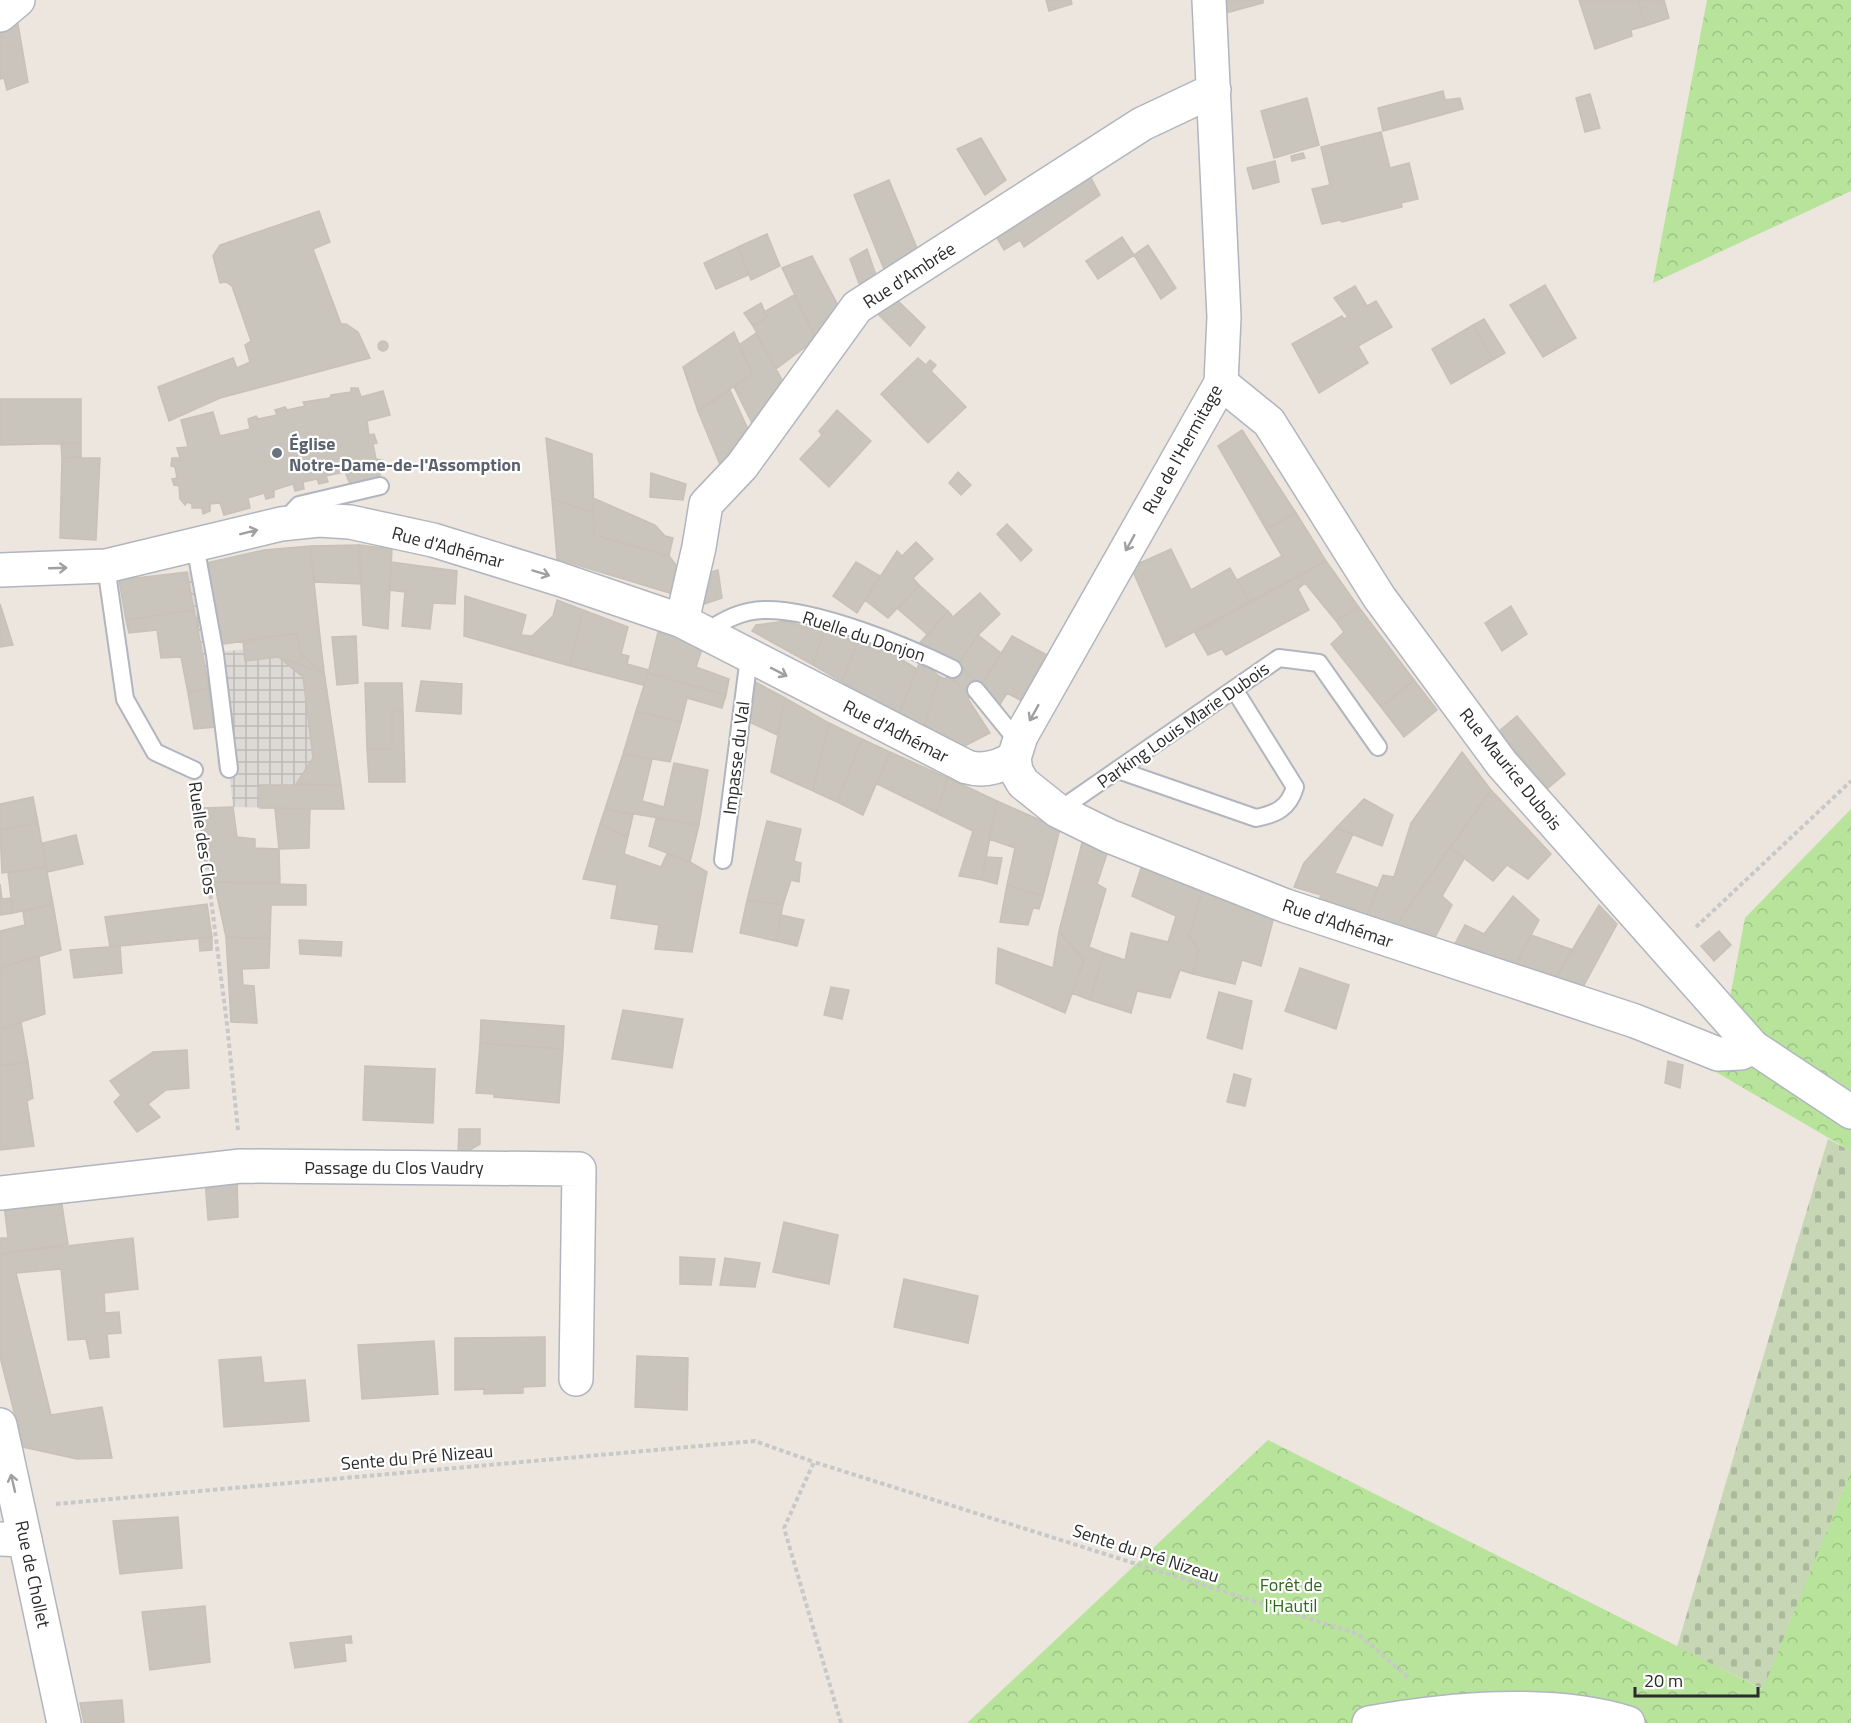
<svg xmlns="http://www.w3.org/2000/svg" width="1851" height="1723" font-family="'Titillium Web',sans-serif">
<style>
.forest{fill:url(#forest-crowns)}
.cemetery{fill:url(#cemetery-stones)}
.plaza{fill:url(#plaza-grid)}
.building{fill:#c9c4bc;stroke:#c8c1b7;stroke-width:1.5}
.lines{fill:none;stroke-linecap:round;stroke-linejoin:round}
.lane-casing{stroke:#b1b5bf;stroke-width:20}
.street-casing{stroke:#b1b5bf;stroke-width:36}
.secondary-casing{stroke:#b1b5bf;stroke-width:36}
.path{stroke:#c8c8c8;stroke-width:4;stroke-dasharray:4.5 3;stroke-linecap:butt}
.lane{stroke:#fff;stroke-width:16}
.street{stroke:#fff;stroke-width:33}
.secondary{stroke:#fff;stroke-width:33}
.oneway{stroke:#a0a0a0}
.worship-dot{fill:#6b7280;stroke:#fff;stroke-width:2}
.labels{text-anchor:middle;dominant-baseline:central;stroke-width:4.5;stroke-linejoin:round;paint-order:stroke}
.street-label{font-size:18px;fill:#2b2b2b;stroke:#fff}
.worship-label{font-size:18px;font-weight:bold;fill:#5b616d;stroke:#fff;text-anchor:start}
.park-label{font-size:18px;fill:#2f691b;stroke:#fff}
</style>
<defs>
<pattern id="forest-crowns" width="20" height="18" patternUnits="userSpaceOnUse" patternTransform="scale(1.5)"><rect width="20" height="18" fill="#b7e39b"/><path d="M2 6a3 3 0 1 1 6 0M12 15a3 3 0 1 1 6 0" fill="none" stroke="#9ec386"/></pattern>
<pattern id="cemetery-stones" width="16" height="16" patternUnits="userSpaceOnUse" patternTransform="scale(1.5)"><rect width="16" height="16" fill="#c7d7b5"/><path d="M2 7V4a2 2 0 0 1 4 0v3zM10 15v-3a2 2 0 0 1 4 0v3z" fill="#abb99c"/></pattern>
<pattern id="plaza-grid" width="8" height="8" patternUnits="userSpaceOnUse" patternTransform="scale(1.5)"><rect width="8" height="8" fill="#ddd9d5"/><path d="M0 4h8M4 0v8" fill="none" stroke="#bebab7"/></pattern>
</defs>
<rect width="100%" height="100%" fill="#ede6de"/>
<!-- forest -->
<path class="forest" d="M 1707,0 L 1851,0 L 1851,191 L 1653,283 Z
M 1851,809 L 1851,1151 L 1716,1072 L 1745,918 Z
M 1268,1440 L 1762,1689 L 1851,1471 L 1851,1723 L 967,1723 Z"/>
<!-- cemetery -->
<path class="cemetery" d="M 1828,1139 L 1851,1151 L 1851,1471 L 1763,1689 L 1677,1647 Z"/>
<!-- plaza -->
<path class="plaza" d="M 206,563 L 219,652 L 321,642 L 344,809 L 233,807 L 229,770 L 218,770 L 216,727 L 187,572 Z"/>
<!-- building -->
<path class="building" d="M 1046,0 L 1071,0 L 1072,4 L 1049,11 Z
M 1222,0 L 1263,0 L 1263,3 L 1222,14 Z
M 1579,0 L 1638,0 L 1645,26 L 1631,30 L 1632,36 L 1595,49 Z
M 1638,0 L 1664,0 L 1669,18 L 1645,26 Z
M 15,7 L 28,82 L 7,90 L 4,78 L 0,79 L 0,21 Z
M 1443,91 L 1445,100 L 1460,98 L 1463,109 L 1383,131 L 1378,108 Z
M 1590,94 L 1600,128 L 1585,132 L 1576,98 Z
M 1307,98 L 1319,145 L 1274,158 L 1261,111 Z
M 1381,132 L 1390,168 L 1409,163 L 1418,199 L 1401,203 L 1402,207 L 1342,222 L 1340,220 L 1322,224 L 1312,189 L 1330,185 L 1321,147 Z
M 981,138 L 1006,180 L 985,195 L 957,149 Z
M 1303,153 L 1305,158 L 1292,161 L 1291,156 Z
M 1275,161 L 1279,182 L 1253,189 L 1247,168 Z
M 1089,174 L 1100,195 L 1024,247 L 1020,240 L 1004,250 L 993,231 Z
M 889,180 L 919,253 L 886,274 L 854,195 Z
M 319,211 L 330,242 L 313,249 L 341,324 L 346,324 L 358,332 L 370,358 L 220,398 L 169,421 L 158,387 L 233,358 L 237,368 L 250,362 L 245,345 L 251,341 L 232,286 L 226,282 L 220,283 L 213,256 L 220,245 Z
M 767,234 L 780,266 L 751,280 L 738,247 Z
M 1122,237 L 1134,255 L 1098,279 L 1086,261 Z
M 1148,245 L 1176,288 L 1161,299 L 1134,255 Z
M 738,247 L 748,275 L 716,289 L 704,263 Z
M 867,249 L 878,281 L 863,294 L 850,259 Z
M 812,256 L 841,311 L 816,339 L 782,268 Z
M 1545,285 L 1576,338 L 1543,357 L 1510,305 Z
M 1355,286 L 1367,306 L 1376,301 L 1392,327 L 1358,346 L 1368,363 L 1319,393 L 1292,344 L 1342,316 L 1344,319 L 1348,317 L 1334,298 Z
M 794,295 L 816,339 L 776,369 L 753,326 L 767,317 L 764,312 Z
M 895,298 L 925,327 L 910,346 L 877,313 Z
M 761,303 L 767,317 L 753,326 L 744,313 Z
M 1484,319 L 1505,353 L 1493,360 L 1473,325 Z
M 1473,325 L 1493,360 L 1451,384 L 1432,349 Z
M 734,332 L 752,374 L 698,411 L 683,367 Z
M 756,333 L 786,387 L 755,429 L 734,387 L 752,374 L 739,345 Z
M378 346a5 5 0 1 1 10 0a5 5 0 1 1-10 0Z
M 918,358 L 926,365 L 930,360 L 936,365 L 931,371 L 966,407 L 928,443 L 881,394 Z
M 351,388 L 358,388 L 361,397 L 383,391 L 390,415 L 367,421 L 369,435 L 374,434 L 377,443 L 373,444 L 376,459 L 382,460 L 383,470 L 380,471 L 380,478 L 351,486 L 345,472 L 326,476 L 328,482 L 319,484 L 317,479 L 303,482 L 304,489 L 295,491 L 293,484 L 274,490 L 274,497 L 266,499 L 264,493 L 248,498 L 250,508 L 224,515 L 220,503 L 210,504 L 210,511 L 203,514 L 202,508 L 192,508 L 192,504 L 188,502 L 185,505 L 180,499 L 179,486 L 174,485 L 172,479 L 177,478 L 175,467 L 171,466 L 172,458 L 180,458 L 177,448 L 188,447 L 181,420 L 213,412 L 220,436 L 250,429 L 248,419 L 256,416 L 258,419 L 277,415 L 275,410 L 285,407 L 287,410 L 305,406 L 303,402 L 330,398 L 331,395 L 351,392 Z
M 730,390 L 751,436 L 723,472 L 698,411 Z
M 0,399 L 81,399 L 81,443 L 0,445 Z
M 837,410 L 871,441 L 829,487 L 800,459 L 822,435 L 819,431 Z
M 1242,430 L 1296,513 L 1266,529 L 1218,446 Z
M 546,438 L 592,454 L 594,513 L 552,499 Z
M 81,443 L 81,457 L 62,458 L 61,444 Z
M 62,458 L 100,458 L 96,540 L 60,538 Z
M 958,472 L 971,485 L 961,495 L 949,483 Z
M 651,473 L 686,484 L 683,500 L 650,497 Z
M 593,498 L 655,525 L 665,536 L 673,538 L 669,556 L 594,535 Z
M 552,499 L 594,513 L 594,535 L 669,556 L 680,570 L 673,594 L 557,559 Z
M 1296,513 L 1326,561 L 1249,602 L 1237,580 L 1282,556 L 1266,529 Z
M 1007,524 L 1032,550 L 1021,561 L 997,534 Z
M 916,542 L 933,559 L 913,578 L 919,585 L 888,618 L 865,600 L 897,551 L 902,556 Z
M 359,545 L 362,584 L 315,582 L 310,546 Z
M 359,545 L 392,549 L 388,629 L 363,625 Z
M 310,546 L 324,673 L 301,654 L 297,633 L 218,645 L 206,563 L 264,550 Z
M 1171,549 L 1191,590 L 1230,568 L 1249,602 L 1166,647 L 1131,567 Z
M 1326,561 L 1358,606 L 1336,621 L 1305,583 L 1298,589 L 1309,610 L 1226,655 L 1222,649 L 1208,655 L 1195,633 Z
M 391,562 L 457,571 L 455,604 L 433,603 L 430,629 L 402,626 L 405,592 L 389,590 Z
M 856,562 L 880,576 L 857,613 L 833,596 Z
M 718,570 L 722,598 L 699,606 L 701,575 Z
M 187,572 L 194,610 L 126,620 L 119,580 Z
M 919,585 L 948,611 L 928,635 L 898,609 Z
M 980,593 L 1000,614 L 978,635 L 958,664 L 916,647 L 948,611 L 953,617 Z
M 465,596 L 526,615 L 521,635 L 532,636 L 553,616 L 557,600 L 583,610 L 570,666 L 464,636 Z
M 0,604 L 13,645 L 0,647 Z
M 1358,606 L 1414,680 L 1381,707 L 1331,644 L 1344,632 L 1336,621 Z
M 1511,606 L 1527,634 L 1502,651 L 1485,623 Z
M 194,610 L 209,688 L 188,693 L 181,657 L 161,658 L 157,630 L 129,633 L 126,620 Z
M 583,610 L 628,627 L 621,654 L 629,656 L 627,664 L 649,670 L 643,685 L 570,666 Z
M 786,621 L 824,632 L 813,665 L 752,631 L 756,625 Z
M 659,628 L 703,646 L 696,667 L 729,679 L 726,695 L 648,673 Z
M 824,632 L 858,641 L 842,682 L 813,665 Z
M 297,633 L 301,654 L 324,673 L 278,657 L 245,661 L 243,641 Z
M 978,635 L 1001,653 L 981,685 L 958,664 Z
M 356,636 L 358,683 L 337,685 L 332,637 Z
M 1012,636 L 1047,655 L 1022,701 L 1007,693 L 997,709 L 981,685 Z
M 858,641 L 885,649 L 917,669 L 899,714 L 842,682 Z
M 278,657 L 324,673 L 341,785 L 296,784 L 313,758 L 303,677 Z
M 921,659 L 932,665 L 931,669 L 939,676 L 924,728 L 899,714 Z
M 958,664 L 981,685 L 971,696 L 948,675 Z
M 648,673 L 726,695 L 722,708 L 687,698 L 681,722 L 636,711 Z
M 948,675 L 971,696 L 968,699 L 990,733 L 959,749 L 924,728 L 939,676 L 945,679 Z
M 748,678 L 785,698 L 777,735 L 743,719 Z
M 1414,680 L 1437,710 L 1404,737 L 1381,707 Z
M 421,681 L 462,684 L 461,714 L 416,711 Z
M 365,683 L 402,683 L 403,711 L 392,710 L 392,749 L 367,749 Z
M 209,688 L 216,727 L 194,729 L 188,693 Z
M 785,698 L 829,723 L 813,791 L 771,772 Z
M 392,710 L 403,711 L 405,782 L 369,782 L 367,749 L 392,749 Z
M 636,711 L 681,722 L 670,762 L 623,754 Z
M 1517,716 L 1565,774 L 1547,789 L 1499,731 Z
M 829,723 L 862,739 L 837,802 L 813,791 Z
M 862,739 L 890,752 L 863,815 L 837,802 Z
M 890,752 L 948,778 L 936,813 L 877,784 Z
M 1462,752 L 1491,790 L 1394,928 L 1366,918 L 1383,875 L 1394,877 L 1411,823 Z
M 623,754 L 652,759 L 642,801 L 664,807 L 674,763 L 708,770 L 699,825 L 605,809 Z
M 948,778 L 997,801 L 982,880 L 959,876 L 973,831 L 936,813 Z
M 260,785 L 341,785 L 344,809 L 260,808 Z
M 1491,790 L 1551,854 L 1528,879 L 1507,865 L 1493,881 L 1450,847 Z
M 33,797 L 38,823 L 0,830 L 0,804 Z
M 1364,799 L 1393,815 L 1382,846 L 1336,828 Z
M 997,801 L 1060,829 L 1043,896 L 1007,885 L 1015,848 L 989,839 Z
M 233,807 L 237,837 L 255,839 L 255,848 L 279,849 L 280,883 L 214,882 L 201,808 Z
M 275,809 L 310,809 L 309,848 L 279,849 Z
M 605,809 L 633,815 L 628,837 L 600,824 Z
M 656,819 L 699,825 L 690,862 L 649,846 Z
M 767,821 L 801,829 L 794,861 L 801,863 L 799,882 L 791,880 L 783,905 L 747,900 Z
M 38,823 L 46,867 L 2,873 L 0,830 Z
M 600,824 L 628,837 L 624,854 L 661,867 L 667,854 L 690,862 L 707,872 L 692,952 L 655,949 L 659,925 L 611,918 L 617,885 L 583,879 Z
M 1336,828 L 1353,834 L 1335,873 L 1378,888 L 1366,918 L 1318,902 L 1321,895 L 1294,887 L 1304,863 Z
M 76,835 L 83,864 L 47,872 L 43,843 Z
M 1083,839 L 1109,848 L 1097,884 L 1106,889 L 1089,947 L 1104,953 L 1090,1000 L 1072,993 L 1084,960 L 1059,931 Z
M 1450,847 L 1464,859 L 1442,896 L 1452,905 L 1432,943 L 1394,928 Z
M 986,857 L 1002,858 L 997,884 L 982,880 Z
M 1143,862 L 1204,886 L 1189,936 L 1199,950 L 1193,974 L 1180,970 L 1170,998 L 1137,991 L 1131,1013 L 1090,1000 L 1104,953 L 1125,960 L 1131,933 L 1168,942 L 1176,916 L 1132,896 Z
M 46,867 L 53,904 L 13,913 L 8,873 Z
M 214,882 L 306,885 L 306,905 L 271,905 L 270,939 L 226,937 Z
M 0,884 L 2,899 L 11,898 L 13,913 L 0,915 Z
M 1007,885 L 1043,896 L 1039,909 L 1033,908 L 1028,925 L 1000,922 Z
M 1204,886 L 1275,913 L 1261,966 L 1242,960 L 1235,984 L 1193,974 L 1199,950 L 1189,936 Z
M 1513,896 L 1539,920 L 1513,970 L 1453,947 L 1465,925 L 1484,934 Z
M 747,900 L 783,905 L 776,941 L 740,933 Z
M 53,904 L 61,950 L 0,968 L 0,931 L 25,925 L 23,912 Z
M 207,904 L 212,937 L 110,947 L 105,917 Z
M 1599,905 L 1617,924 L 1583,987 L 1556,977 Z
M 781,915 L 804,920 L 797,946 L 776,941 Z
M 1059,931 L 1084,960 L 1065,1013 L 996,983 L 998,948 L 1053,968 Z
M 1719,931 L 1731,945 L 1714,961 L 1701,946 Z
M 1531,935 L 1573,950 L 1556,977 L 1517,964 Z
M 212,937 L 212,950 L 200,951 L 199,938 Z
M 226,937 L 270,939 L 269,968 L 242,969 L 243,985 L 254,986 L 257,1023 L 231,1022 Z
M 299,940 L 342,942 L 341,956 L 300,954 Z
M 120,946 L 122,973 L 74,978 L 70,950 Z
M 39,956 L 45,1014 L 0,1029 L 0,968 Z
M 1300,968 L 1349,985 L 1336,1029 L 1285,1011 Z
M 831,987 L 849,990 L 842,1019 L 824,1015 Z
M 1219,992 L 1252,1001 L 1242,1049 L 1207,1038 Z
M 623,1010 L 683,1019 L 672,1068 L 612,1059 Z
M 481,1020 L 564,1026 L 563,1049 L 480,1043 Z
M 21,1022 L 28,1062 L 0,1066 L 0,1029 Z
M 480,1043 L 563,1049 L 559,1103 L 494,1097 L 494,1094 L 476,1093 Z
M 187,1050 L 189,1088 L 166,1090 L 148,1104 L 160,1117 L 137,1132 L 114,1102 L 121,1095 L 110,1081 L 153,1052 Z
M 1668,1061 L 1683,1065 L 1680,1088 L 1665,1083 Z
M 28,1062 L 33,1098 L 27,1101 L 34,1146 L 0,1150 L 0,1066 Z
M 365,1066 L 435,1069 L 433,1123 L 363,1120 Z
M 1234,1074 L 1251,1079 L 1245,1106 L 1227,1102 Z
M 459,1129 L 480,1129 L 480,1144 L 463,1154 L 458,1153 Z
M 237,1179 L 238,1217 L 208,1220 L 205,1180 Z
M 60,1192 L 68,1244 L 0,1254 L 0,1238 L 8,1238 L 4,1204 Z
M 784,1222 L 838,1235 L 829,1284 L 773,1272 Z
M 133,1238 L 138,1289 L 104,1293 L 105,1313 L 119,1312 L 121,1333 L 107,1334 L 109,1357 L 90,1359 L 86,1339 L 68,1340 L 61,1269 L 16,1273 L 51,1415 L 102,1407 L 112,1458 L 77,1459 L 23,1447 L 0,1357 L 0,1254 Z
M 680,1257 L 715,1259 L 711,1285 L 680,1284 Z
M 725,1258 L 760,1263 L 755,1287 L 720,1285 Z
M 904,1279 L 978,1296 L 968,1343 L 894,1327 Z
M 545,1337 L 545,1386 L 523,1387 L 523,1393 L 484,1394 L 484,1389 L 455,1390 L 455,1338 Z
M 434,1341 L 438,1394 L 362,1399 L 358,1345 Z
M 637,1356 L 688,1358 L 687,1410 L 635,1407 Z
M 261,1357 L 264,1383 L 305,1380 L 309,1421 L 224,1427 L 219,1360 Z
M 178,1517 L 182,1568 L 120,1574 L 113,1521 Z
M 205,1606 L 210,1662 L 150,1670 L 142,1612 Z
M 351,1636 L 352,1643 L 344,1643 L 346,1661 L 295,1668 L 290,1643 Z
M 122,1700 L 124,1723 L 84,1723 L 80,1703 Z"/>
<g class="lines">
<defs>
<path id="lane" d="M 283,522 L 299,505 L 380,486
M 195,545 L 215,655 L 229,769
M 106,566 L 125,699 L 155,752 L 194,770
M 706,632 C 724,620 742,610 765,610 C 816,609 907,646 953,669
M 976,690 L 1019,743
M 1118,770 L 1256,818 C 1276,814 1289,808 1295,787 L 1234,689
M 1058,811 L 1279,658 L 1319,663 L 1378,747
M 723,860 L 749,657"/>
<path id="street" d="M 1221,383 L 1269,422 L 1379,597 L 1502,764 L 1753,1047 L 1851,1112
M 0,570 L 106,566 L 281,524 L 319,520 L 350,522 L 433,540 L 559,579 L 682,621 L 967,767 C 984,772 1000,767 1014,758 L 1016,771 L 1023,783 L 1058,811 L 1109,836 L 1286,906 L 1635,1021 L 1718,1054 L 1741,1053 L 1753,1047
M 682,621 L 699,547 L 706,504 L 742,466 L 857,307 L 1142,124 L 1214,90
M 1014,758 L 1021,736 L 1221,383 L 1224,317 L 1209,0
M 0,1193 L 241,1166 L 579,1169 L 576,1379
M 0,1425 L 25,1540"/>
<path id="secondary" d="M 0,15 L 18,0
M 0,1539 L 25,1540 L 64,1723
M 1369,1723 C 1447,1709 1551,1699 1628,1723"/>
</defs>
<!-- lane casing -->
<use href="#lane" class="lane-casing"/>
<!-- street casing -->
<use href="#street" class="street-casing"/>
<!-- secondary casing -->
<use href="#secondary" class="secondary-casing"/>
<!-- path -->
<path class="path" d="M 198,798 L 227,1024 L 238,1130
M 1696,927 L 1851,781
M 56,1504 L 755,1441 L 814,1462
M 841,1723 L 784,1528 L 814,1462 L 1358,1634 L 1408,1677"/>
<!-- lane -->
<use href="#lane" class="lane"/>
<!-- street -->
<use href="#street" class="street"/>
<!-- secondary -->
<use href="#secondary" class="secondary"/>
</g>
<!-- one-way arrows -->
<defs><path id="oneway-shaft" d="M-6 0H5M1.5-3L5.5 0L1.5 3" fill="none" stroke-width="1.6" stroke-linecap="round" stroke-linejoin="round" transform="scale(1.5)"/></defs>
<g class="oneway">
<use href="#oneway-shaft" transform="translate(249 532) rotate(-14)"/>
<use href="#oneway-shaft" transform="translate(1130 543) rotate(119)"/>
<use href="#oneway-shaft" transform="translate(58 568) rotate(-2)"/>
<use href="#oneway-shaft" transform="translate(541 573) rotate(17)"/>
<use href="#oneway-shaft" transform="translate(779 672) rotate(27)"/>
<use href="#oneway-shaft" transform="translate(1034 713) rotate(119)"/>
<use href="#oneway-shaft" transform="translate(13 1483) rotate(-103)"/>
</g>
<!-- markers -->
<circle class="worship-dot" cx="277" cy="453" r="6"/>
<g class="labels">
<!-- street labels -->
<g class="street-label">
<text transform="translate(909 275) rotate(-33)">Rue d'Ambrée</text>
<text transform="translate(1182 449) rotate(-61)">Rue de l'Hermitage</text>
<text transform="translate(448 547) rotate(15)">Rue d'Adhémar</text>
<text transform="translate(864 636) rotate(18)">Ruelle du Donjon</text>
<text transform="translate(1183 725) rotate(-35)">Parking Louis Marie Dubois</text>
<text transform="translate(896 731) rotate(27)">Rue d'Adhémar</text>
<text transform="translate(736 758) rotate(-83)">Impasse du Val</text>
<text transform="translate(1511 769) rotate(51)">Rue Maurice Dubois</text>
<text transform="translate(203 838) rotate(82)">Ruelle des Clos</text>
<text transform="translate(1338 923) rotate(19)">Rue d'Adhémar</text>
<text x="394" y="1167">Passage du Clos Vaudry</text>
<text transform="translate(417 1457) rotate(-5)">Sente du Pré Nizeau</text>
<text transform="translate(1146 1553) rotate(18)">Sente du Pré Nizeau</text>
<text transform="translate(33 1574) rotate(78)">Rue de Chollet</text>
</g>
<!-- worship labels -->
<g class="worship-label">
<text x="289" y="443">Église<tspan x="289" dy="21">Notre-Dame-de-l'Assomption</tspan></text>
</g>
<!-- park labels -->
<g class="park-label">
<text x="1291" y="1584">Forêt de<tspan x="1291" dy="21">l'Hautil</tspan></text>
</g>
</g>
<!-- scale -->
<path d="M1635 1687v9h123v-9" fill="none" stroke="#2b2b2b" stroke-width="3"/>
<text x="1644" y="1687" font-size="18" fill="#2b2b2b" stroke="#ffffff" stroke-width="4.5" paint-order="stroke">20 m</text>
</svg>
